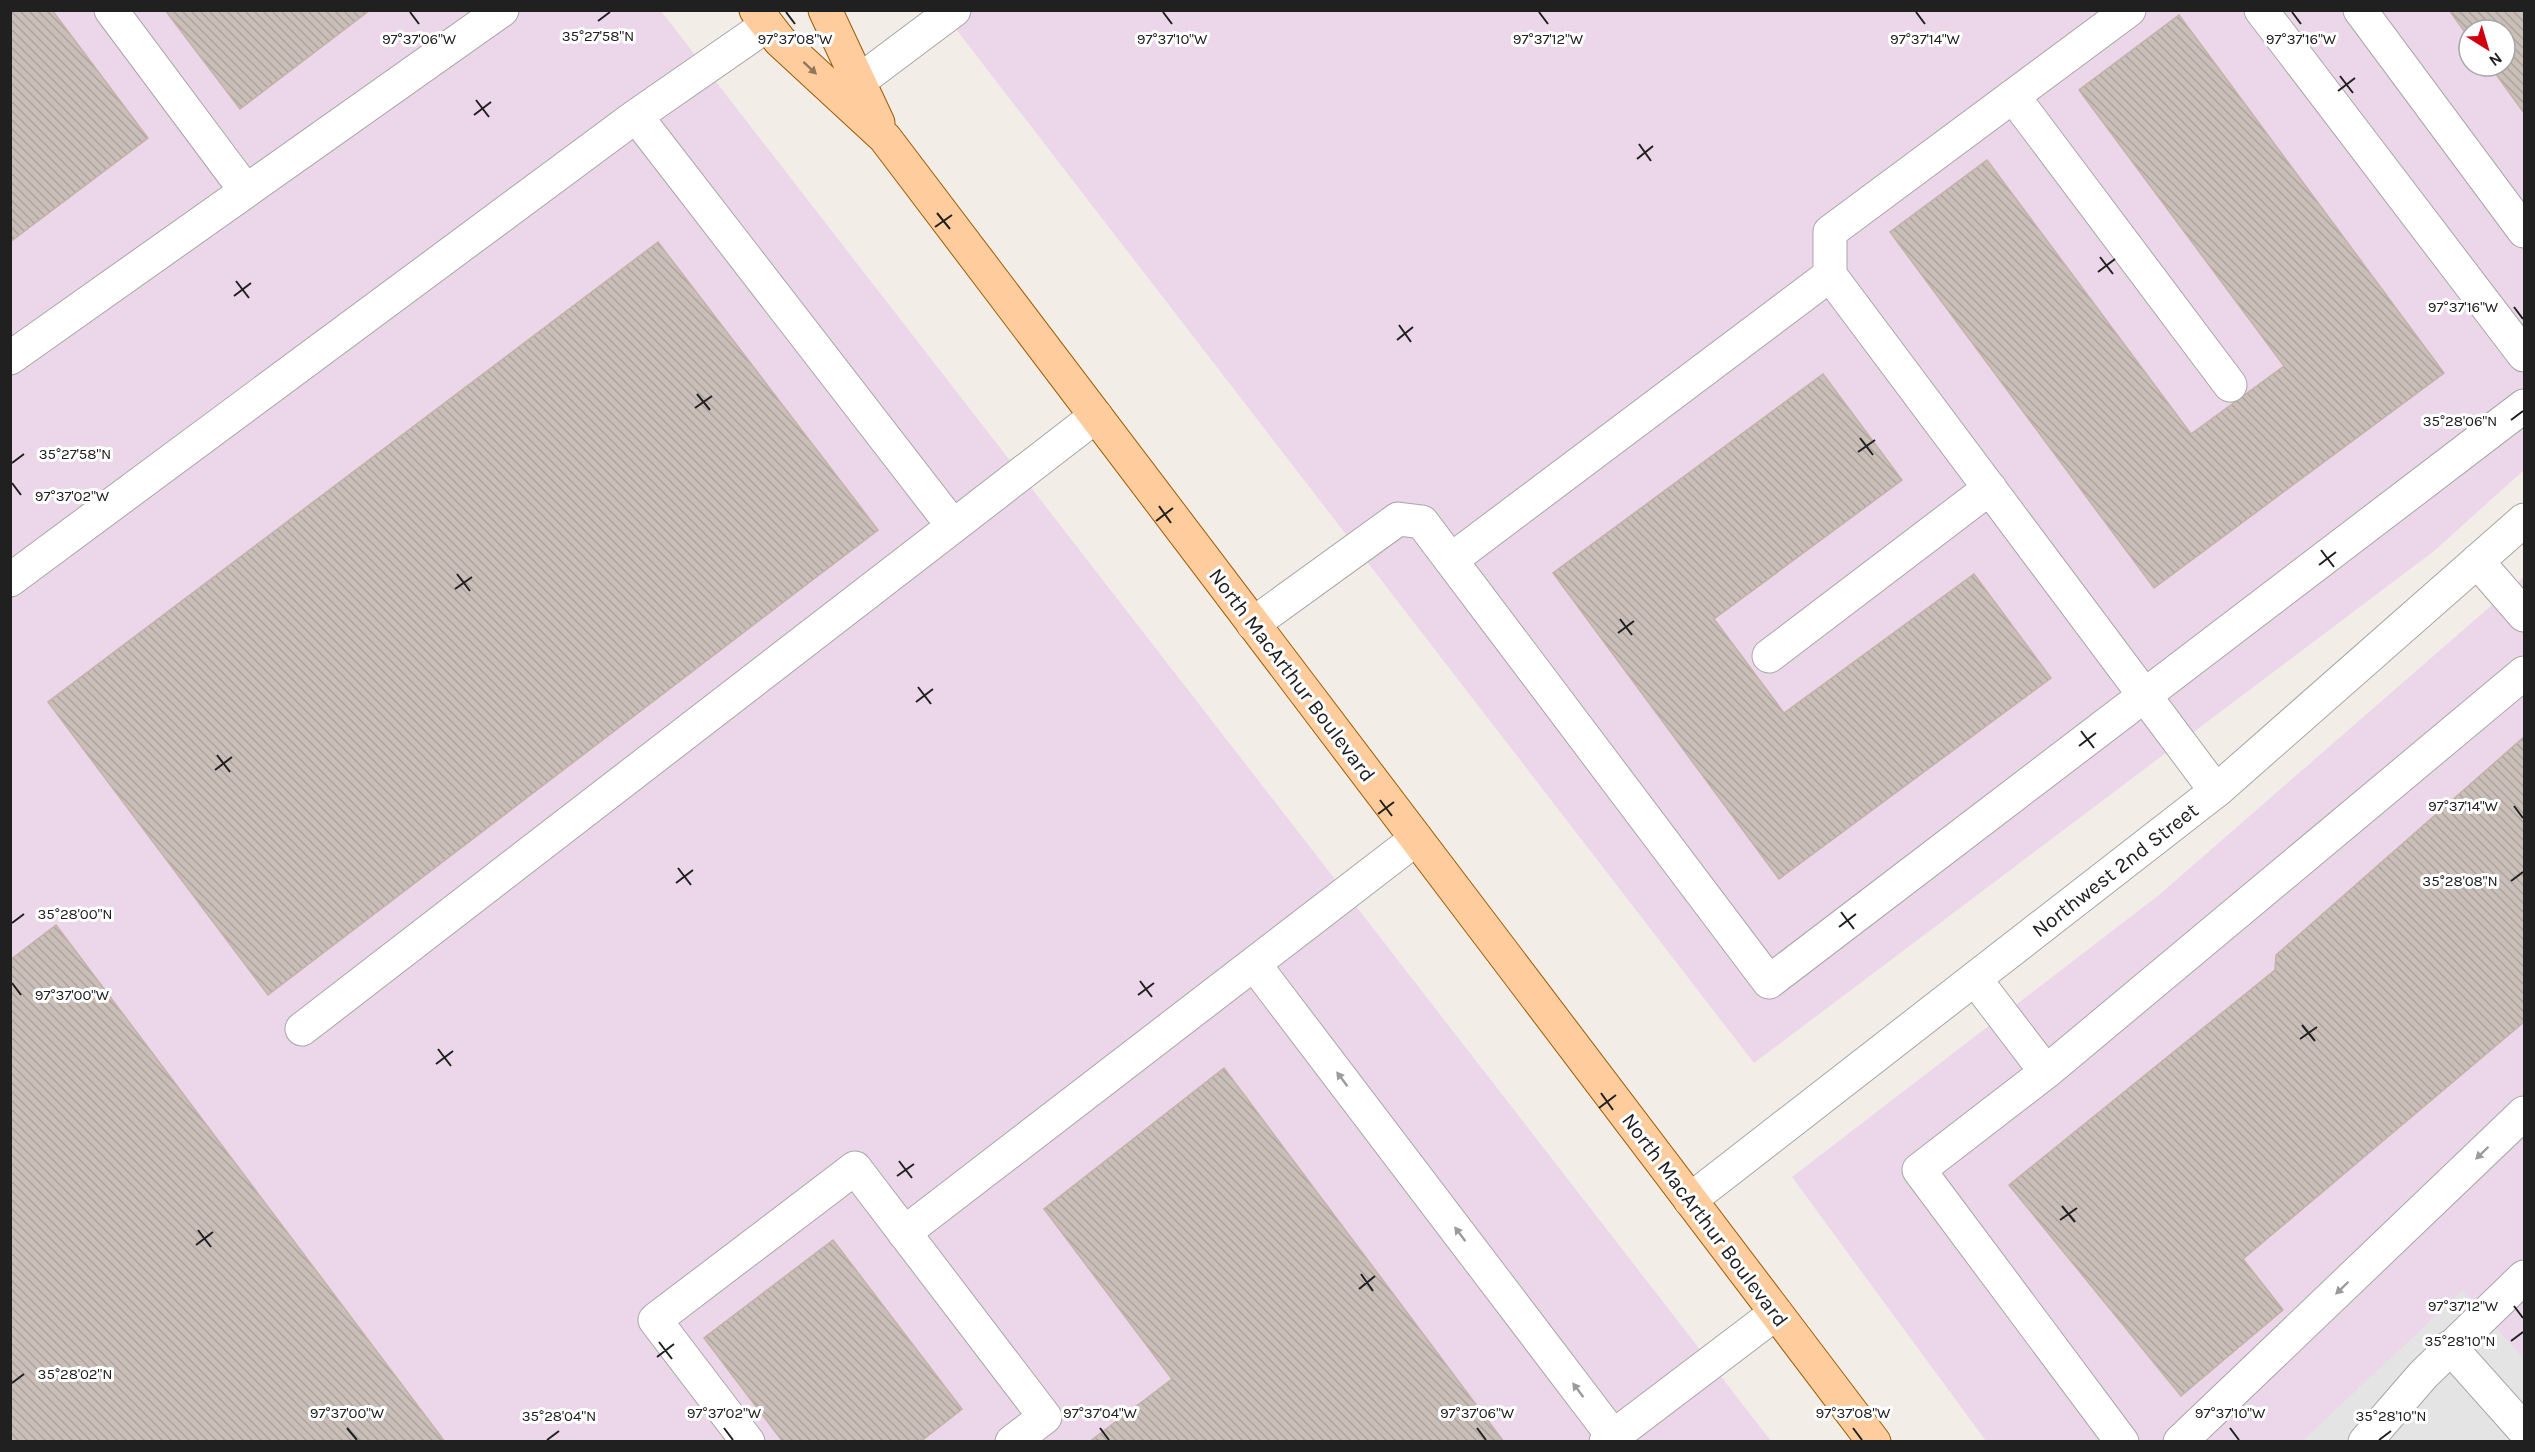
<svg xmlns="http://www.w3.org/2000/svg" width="2535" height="1452" font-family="Karla,sans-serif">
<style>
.industrial{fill:#ebd7e9;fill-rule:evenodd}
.parking{fill:#e4e4e4}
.building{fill:url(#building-back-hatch);stroke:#c5b1a6;stroke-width:1.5}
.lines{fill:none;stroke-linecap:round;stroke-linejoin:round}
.minor-casing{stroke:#a7a7a7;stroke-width:35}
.major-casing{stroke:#9c5c00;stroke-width:35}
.minor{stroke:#fff;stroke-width:33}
.major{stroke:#ffcd9d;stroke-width:33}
.oneway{fill:#90765e}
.oneway2{fill:#9b9b9b}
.ticks{fill:none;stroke:#202020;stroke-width:2}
.labels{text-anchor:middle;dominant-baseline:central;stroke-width:6;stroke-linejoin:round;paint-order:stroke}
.street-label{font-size:21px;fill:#202020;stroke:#fff}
.ticks-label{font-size:15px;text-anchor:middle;fill:#202020;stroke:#fff;stroke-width:6;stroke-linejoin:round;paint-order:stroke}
</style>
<defs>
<pattern id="building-back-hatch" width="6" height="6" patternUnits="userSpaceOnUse" patternTransform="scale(1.5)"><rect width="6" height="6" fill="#cabeb8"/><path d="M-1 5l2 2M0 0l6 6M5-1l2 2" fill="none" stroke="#ada39e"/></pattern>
</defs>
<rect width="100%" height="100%" fill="#f2ede6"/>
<!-- industrial -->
<path class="industrial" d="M 10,11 L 661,11 L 1771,1441 L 11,1441 Z
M 942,11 L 2524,11 L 2524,470 L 2434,551 L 1754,1063 ZM 2469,30 L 2505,30 L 2505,66 L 2469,66 Z
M 2524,577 L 2524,1441 L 1986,1441 L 1792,1177 L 2159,895 Z"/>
<!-- parking -->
<path class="parking" d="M 2463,1290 L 2524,1359 L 2524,1441 L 2301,1442 Z"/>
<!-- building -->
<path class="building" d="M 10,10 L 52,10 L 148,138 L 10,242 Z
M 165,10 L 370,10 L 240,109 Z
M 2449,10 L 2524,10 L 2524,113 L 2490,66 L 2505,66 L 2505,30 L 2469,30 L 2469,38 Z
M 2179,15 L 2444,373 L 2154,588 L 1890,232 L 1987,160 L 2191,434 L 2284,366 L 2079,90 Z
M 658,242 L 878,530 L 268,995 L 48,702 Z
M 1823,374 L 1902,480 L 1714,619 L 1784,713 L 1974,574 L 2051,678 L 1779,879 L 1553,573 Z
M 2524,737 L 2524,1022 L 2243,1259 L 2283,1310 L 2181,1396 L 2009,1185 L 2275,970 L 2276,955 Z
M 56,925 L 445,1442 L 10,1442 L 10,960 Z
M 1224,1068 L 1504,1442 L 1089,1442 L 1172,1379 L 1044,1209 Z
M 833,1240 L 962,1409 L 920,1442 L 783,1442 L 704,1338 Z"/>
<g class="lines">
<defs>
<path id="minor" d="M 111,10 L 246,191
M 2261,10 L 2524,355
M 2360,10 L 2524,231
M 858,82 L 954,10
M 2013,96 L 2230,385
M 636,116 L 953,526
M 1830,275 L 1830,232 L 2129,10
M 10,358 L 502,10
M 1451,560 L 1830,275 L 2216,791
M 2477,561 L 2524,615
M 10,580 L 636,116 L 767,25
M 1253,624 L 1398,519 L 1422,522 L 1769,982 L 2524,406
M 1769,656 L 1990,488
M 1254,964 L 1613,1436
M 1975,979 L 2046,1072
M 302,1029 L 1096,416
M 1690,1200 L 2216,791 L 2524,520
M 904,1233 L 1416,839
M 2450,1347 L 2524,1430
M 748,1442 L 655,1320 L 855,1168 L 1045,1417 L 1012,1442
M 1606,1442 L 1776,1313
M 2122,1442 L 1919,1170 L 2046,1072 L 2524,673
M 2180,1442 L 2524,1113
M 2365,1442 L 2423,1375 L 2524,1277"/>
<path id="major" d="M 756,10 L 780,41 L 885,138 L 1874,1442
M 825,10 L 878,123"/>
</defs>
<!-- minor casing -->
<use href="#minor" class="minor-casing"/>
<!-- major casing -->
<use href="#major" class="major-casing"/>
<!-- minor -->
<use href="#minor" class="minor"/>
<!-- major -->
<use href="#major" class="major"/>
</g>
<!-- one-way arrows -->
<defs><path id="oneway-solid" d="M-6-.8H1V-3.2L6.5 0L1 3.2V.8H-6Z" transform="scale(1.5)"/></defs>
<use class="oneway" href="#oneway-solid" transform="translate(810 68) rotate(43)"/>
<g class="oneway2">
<use href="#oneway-solid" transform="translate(1342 1079) rotate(-127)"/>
<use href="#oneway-solid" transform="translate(2482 1153) rotate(136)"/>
<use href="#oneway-solid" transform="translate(1460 1234) rotate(-127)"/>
<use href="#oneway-solid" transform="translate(2342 1288) rotate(136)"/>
<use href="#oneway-solid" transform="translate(1578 1390) rotate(-127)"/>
</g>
<!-- ticks -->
<path class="ticks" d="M 410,12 L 419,24M 786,12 L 795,24M 1163,12 L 1172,24M 1539,12 L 1548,24M 1916,12 L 1925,24M 2292,12 L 2301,24M 598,21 L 610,12M 2340,76 L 2353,93M 2338,91 L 2355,78M 476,100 L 489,117M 474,115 L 491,102M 1639,144 L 1651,161M 1637,159 L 1653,146M 937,213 L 950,229M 935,227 L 952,215M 2100,257 L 2113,274M 2098,272 L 2115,259M 236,281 L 249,298M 234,296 L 251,283M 2514,307 L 2523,319M 1399,325 L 1411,342M 1397,340 L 1413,327M 697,394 L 710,410M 695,408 L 712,396M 2511,420 L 2523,411M 1860,438 L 1873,455M 1858,452 L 1875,440M 12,463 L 24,454M 12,483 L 21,495M 1159,506 L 1171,523M 1156,521 L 1173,508M 2321,550 L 2334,567M 2319,565 L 2336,552M 457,574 L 470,591M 455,589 L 472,577M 1620,619 L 1632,635M 1618,633 L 1634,621M 918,687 L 931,704M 916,702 L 933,689M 2081,731 L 2094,748M 2079,746 L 2096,733M 217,755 L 230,772M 215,770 L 232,757M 1380,800 L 1392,816M 2514,806 L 2523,818M 1378,814 L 1394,802M 678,868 L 691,885M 2511,881 L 2523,872M 676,883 L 693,870M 1841,912 L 1854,929M 12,923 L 24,914M 1839,927 L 1856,914M 1140,981 L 1152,997M 12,983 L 21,995M 1138,995 L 1154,983M 2302,1025 L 2315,1041M 2300,1039 L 2317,1027M 438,1049 L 451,1066M 436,1064 L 453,1051M 1601,1093 L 1613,1110M 1599,1108 L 1616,1095M 899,1161 L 912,1178M 897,1176 L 914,1164M 2062,1206 L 2075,1222M 2060,1220 L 2077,1208M 198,1230 L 211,1247M 196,1245 L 213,1232M 1361,1274 L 1373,1291M 1359,1289 L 1375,1276M 2514,1306 L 2523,1318M 2511,1341 L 2523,1332M 659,1342 L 672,1359M 657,1357 L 674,1344M 12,1383 L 24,1374M 347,1428 L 357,1440M 724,1428 L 733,1440M 1100,1428 L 1109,1440M 1477,1428 L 1486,1440M 1853,1428 L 1862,1440M 2230,1428 L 2239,1440M 547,1440 L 559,1431M 2379,1440 L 2391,1431"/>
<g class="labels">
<!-- street labels -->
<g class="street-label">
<text transform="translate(1292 675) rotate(53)">North MacArthur Boulevard</text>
<text transform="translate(2115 870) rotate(-38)">Northwest 2nd Street</text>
<text transform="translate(1705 1220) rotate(53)">North MacArthur Boulevard</text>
</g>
</g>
<g class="ticks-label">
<text x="598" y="41">35°27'58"N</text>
<text x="419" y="44">97°37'06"W</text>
<text x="795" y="44">97°37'08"W</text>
<text x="1172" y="44">97°37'10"W</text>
<text x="1548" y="44">97°37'12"W</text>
<text x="1925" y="44">97°37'14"W</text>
<text x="2301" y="44">97°37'16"W</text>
<text x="2463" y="312">97°37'16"W</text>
<text x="2460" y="426">35°28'06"N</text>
<text x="75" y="459">35°27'58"N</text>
<text x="72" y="501">97°37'02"W</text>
<text x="2463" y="811">97°37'14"W</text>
<text x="2460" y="886">35°28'08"N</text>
<text x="75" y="919">35°28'00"N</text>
<text x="72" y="1000">97°37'00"W</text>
<text x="2463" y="1311">97°37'12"W</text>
<text x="2460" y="1346">35°28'10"N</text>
<text x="75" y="1379">35°28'02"N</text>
<text x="347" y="1418">97°37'00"W</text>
<text x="724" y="1418">97°37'02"W</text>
<text x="1100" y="1418">97°37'04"W</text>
<text x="1477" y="1418">97°37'06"W</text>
<text x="1853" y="1418">97°37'08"W</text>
<text x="2230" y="1418">97°37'10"W</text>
<text x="559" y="1421">35°28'04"N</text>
<text x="2391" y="1421">35°28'10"N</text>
</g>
<!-- border -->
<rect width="2535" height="1452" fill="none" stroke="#202020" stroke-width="24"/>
<!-- north arrow -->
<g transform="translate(2487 48) rotate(143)"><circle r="28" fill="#ffffff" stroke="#a6a6a6" stroke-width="1.5"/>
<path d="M0-4.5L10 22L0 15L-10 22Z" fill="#d00010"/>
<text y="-9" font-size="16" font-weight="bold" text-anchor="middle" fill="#202020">N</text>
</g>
</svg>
